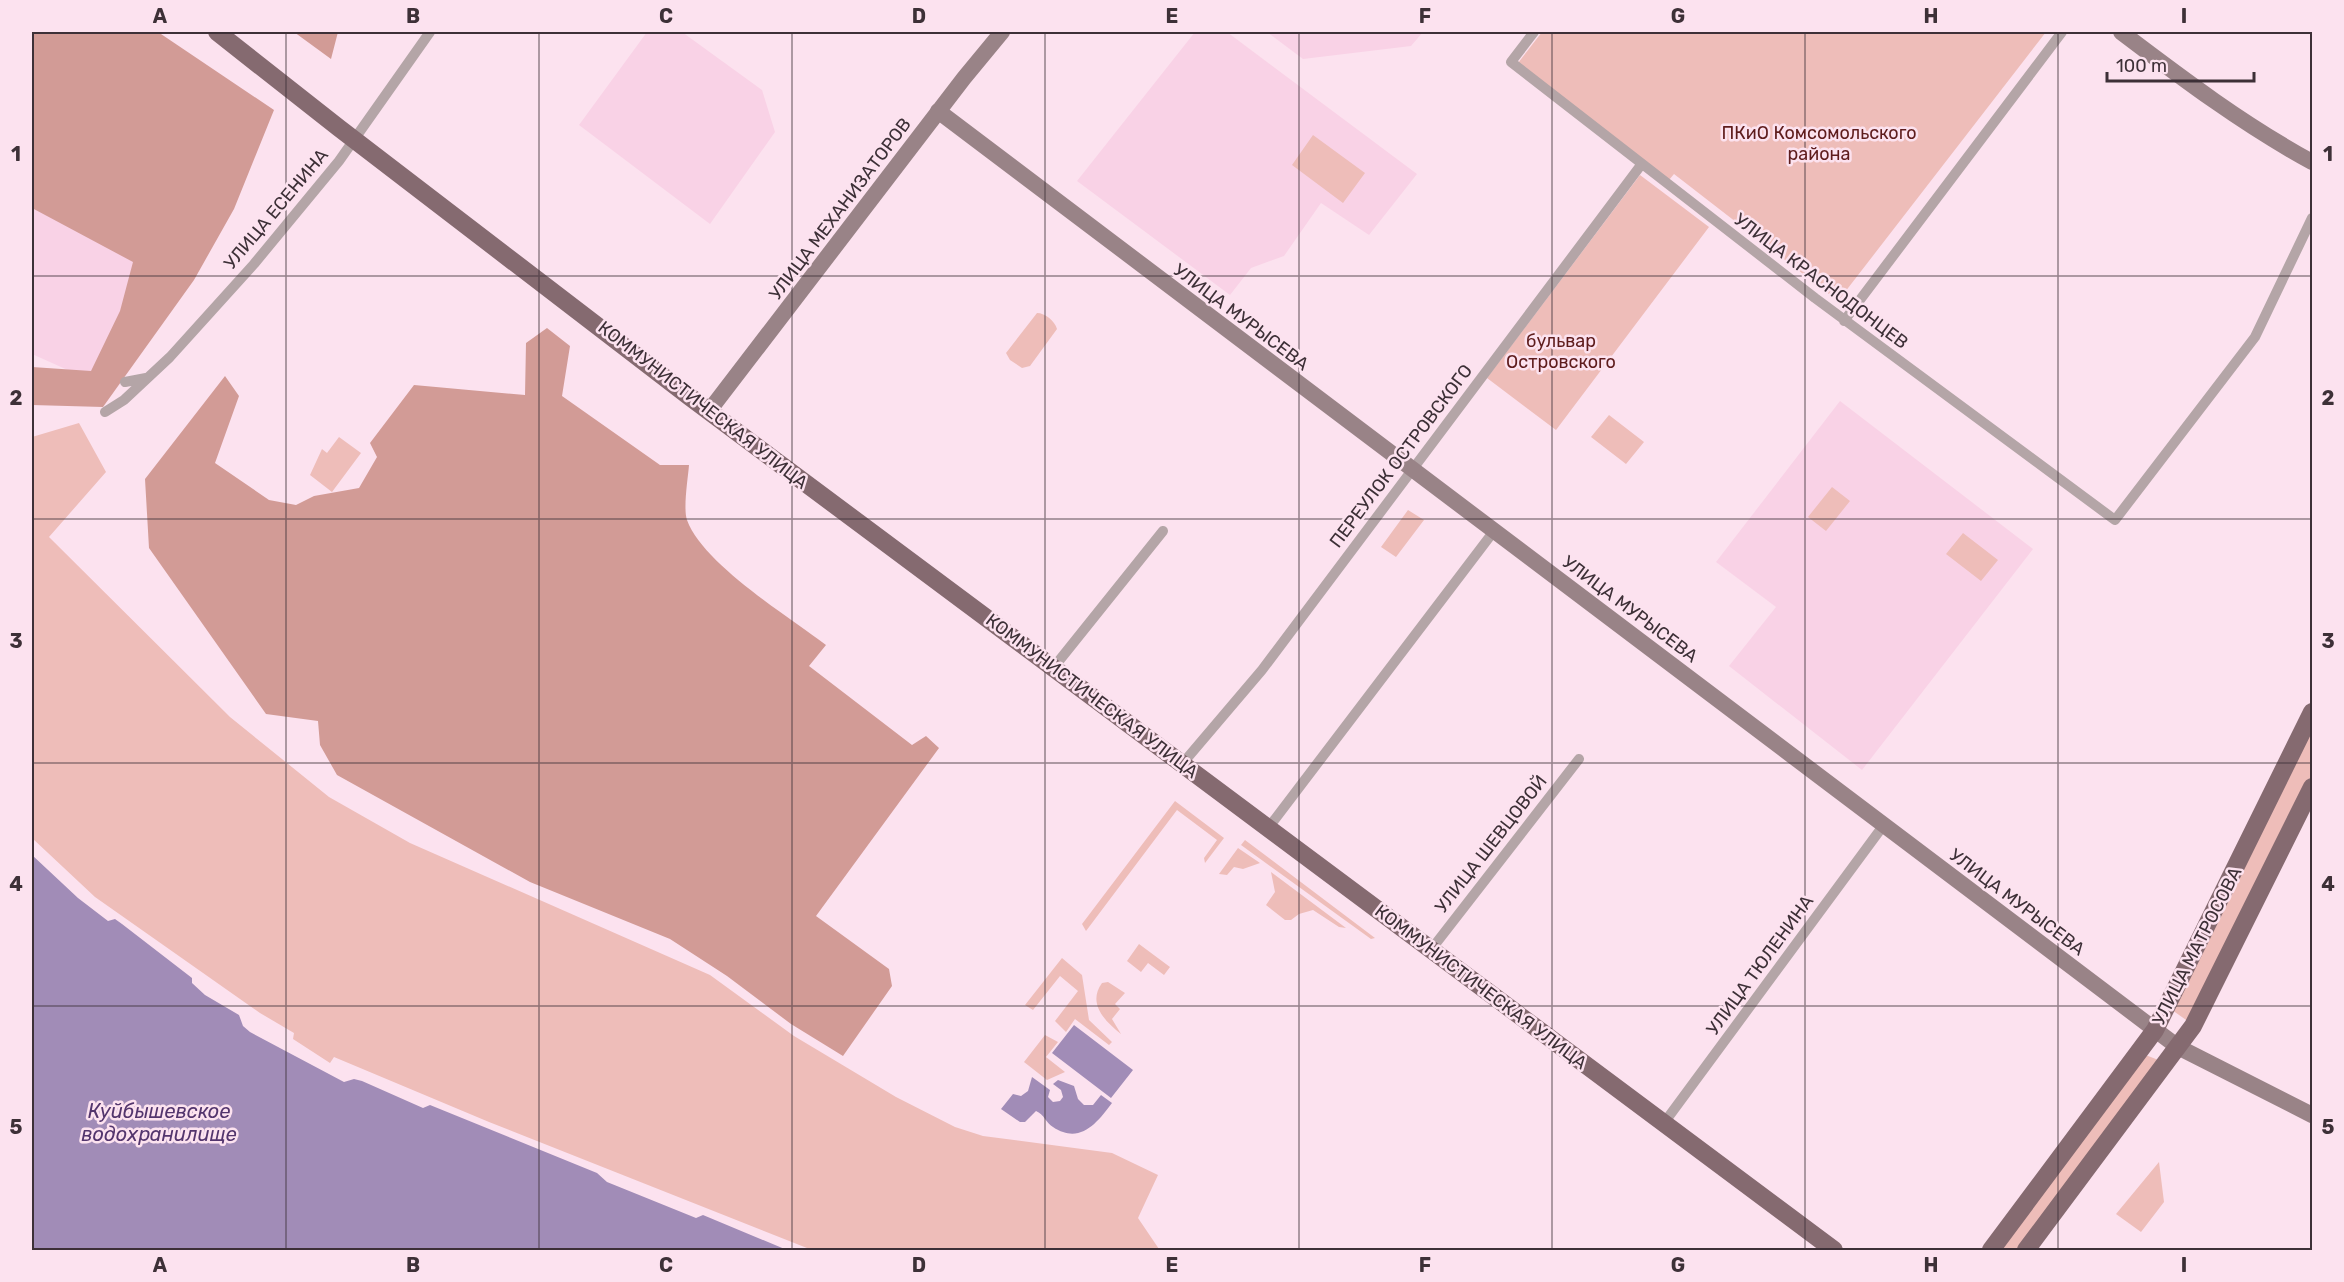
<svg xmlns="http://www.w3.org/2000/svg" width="2344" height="1282" font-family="Rubik,sans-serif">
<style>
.built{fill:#f9d2e6}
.green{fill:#eebdb9}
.forest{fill:#d29b96}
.water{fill:#a18cb7}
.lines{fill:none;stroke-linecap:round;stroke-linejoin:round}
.street{stroke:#b4a5a7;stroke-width:10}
.secondary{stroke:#998387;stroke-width:16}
.primary{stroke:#856a70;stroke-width:18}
.grid{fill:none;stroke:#3d3037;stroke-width:1.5;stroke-opacity:0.55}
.labels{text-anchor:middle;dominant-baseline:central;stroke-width:5;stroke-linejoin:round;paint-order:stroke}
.park-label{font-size:18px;fill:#5e1c1c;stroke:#fce2ef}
.street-label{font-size:18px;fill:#3d3037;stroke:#fce2ef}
.water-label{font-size:20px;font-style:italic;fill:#53356d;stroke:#fce2ef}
.neatline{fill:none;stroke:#3d3037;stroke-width:2}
.grid-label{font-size:20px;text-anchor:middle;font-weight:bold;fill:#3d3037}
</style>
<rect width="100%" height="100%" fill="#fce2ef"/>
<!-- built -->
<path class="built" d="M 647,32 L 682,32 L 762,90 L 775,132 L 710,224 L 579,125 Z
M 1195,32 L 1227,32 L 1417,174 L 1369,235 L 1321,203 L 1284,256 L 1251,268 L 1230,295 L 1077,181 Z
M 1267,32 L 1423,32 L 1411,46 L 1303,59 Z
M 32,207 L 144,256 L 118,324 L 90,380 L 32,354 Z
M 1840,401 L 2033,549 L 1862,770 L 1729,666 L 1776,607 L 1716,562 Z"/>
<!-- green -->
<path class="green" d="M 1542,32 L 2046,32 L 1838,301 L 1674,174 L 1669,180 L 1518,63 Z
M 1313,135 L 1365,173 L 1343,203 L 1292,165 Z
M 1640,175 L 1709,227 L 1556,430 L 1487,378 Z
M 1037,313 C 1045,313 1055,321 1057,329 L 1030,366 L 1022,368 L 1010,360 L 1006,353 Z
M 1609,415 L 1644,442 L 1626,464 L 1591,437 Z
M 79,423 L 106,472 L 49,537 L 230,717 L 329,797 L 410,843 L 710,975 L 794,1036 L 896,1097 L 955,1127 L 983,1136 L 1112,1153 L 1158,1175 L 1138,1218 L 1159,1249 L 1163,1250 L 812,1250 L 489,1122 L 334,1057 L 330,1063 L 293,1039 L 294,1033 L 260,1013 L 95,897 L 32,838 L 32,437 Z
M 339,437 L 361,453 L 332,492 L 310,475 L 322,449 L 327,453 Z
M 1832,487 L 1850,501 L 1826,531 L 1808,517 Z
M 1408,510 L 1424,520 L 1396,557 L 1381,547 Z
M 1963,533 L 1998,560 L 1981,581 L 1946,554 Z
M 2312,727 L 2312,774 L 2189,1022 L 2172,1010 Z
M 1175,801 L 1224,838 L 1205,863 L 1204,858 L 1217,840 L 1177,810 L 1086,931 L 1082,924 Z
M 1245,840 L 1375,938 L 1371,939 L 1241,845 Z
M 1238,848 L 1260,863 L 1243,869 L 1234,867 L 1227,875 L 1219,874 Z
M 1271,872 L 1346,928 L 1339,927 L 1313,910 L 1299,914 L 1291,920 L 1285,920 L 1266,905 L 1275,892 Z
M 1139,944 L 1170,967 L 1164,975 L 1148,963 L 1141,972 L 1127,961 Z
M 1062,958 L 1082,975 L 1089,1020 L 1112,1042 L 1109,1045 L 1075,1019 L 1066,1032 L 1055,1021 L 1078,991 L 1060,976 L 1033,1010 L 1025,1005 Z
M 1108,982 L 1125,993 L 1115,1004 L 1120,1009 L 1112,1019 L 1121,1034 C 1105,1021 1087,1004 1102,983 Z
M 1045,1035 L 1058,1042 L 1046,1057 L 1065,1072 L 1047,1080 L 1024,1062 Z
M 2143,1054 L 2161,1061 L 2019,1250 L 1997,1250 Z
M 2159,1162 L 2164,1202 L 2141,1232 L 2116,1214 Z"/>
<!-- forest -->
<path class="forest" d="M 32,32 L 158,32 L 274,110 L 234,209 L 194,280 L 103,407 L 32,405 L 32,367 L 91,371 L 120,311 L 133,262 L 32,208 Z
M 294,32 L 338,32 L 331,59 Z
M 547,328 L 570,346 L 562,396 L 660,465 L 689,465 C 688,478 683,508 687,520 C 703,564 788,616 826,645 L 809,666 L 912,745 L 926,736 L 939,748 L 816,916 L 889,969 L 892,986 L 843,1056 L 791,1024 L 727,976 L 670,939 L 530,882 L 337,775 L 320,745 L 318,721 L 266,714 L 149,548 L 145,479 L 225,376 L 239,396 L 215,463 L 269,500 L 296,505 L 314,496 L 359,488 L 377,457 L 370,443 L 414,385 L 525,395 L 526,343 Z"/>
<!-- water -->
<path class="water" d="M 32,855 L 78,898 L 108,921 L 115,919 L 122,924 L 192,978 L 192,983 L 205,995 L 239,1015 L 243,1026 L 250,1032 L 344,1082 L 354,1079 L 362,1081 L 423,1108 L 430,1105 L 597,1173 L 607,1182 L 696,1218 L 703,1215 L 787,1250 L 32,1250 Z
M 1074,1025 L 1133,1070 L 1111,1098 L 1052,1053 Z
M 1032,1077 L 1050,1090 L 1048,1097 L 1053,1102 L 1060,1101 L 1063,1097 L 1061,1090 L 1053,1084 L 1058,1080 L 1074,1086 L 1078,1099 L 1084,1105 L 1093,1105 L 1101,1095 L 1112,1103 C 1097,1123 1080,1145 1053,1127 C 1046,1123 1044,1114 1036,1111 L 1025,1122 L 1020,1122 L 1001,1109 L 1013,1094 L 1021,1096 L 1028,1091 Z"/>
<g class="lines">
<!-- street -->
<path class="street" d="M 1534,32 L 1511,62 L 1815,298 L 2115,520 L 2255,337 L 2312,218
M 1844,321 L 2062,32
M 125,382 L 146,378
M 105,412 L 124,400 L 170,357 L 254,264 L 339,161 L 430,32
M 1054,667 L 1163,531
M 1183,763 L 1262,670 L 1641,165
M 1269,827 L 1494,531
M 1430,951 L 1579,759
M 1664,1123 L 1883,826"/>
<!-- secondary -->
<path class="secondary" d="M 2121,32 C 2183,79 2244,125 2312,162
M 938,111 L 2178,1047 L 2312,1115
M 709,411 L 964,78 L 1002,32"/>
<!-- primary -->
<path class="primary" d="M 217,32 L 339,128 L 690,397 L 1834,1250
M 1991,1250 L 2155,1030 L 2312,712
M 2026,1250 L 2193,1026 L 2312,787"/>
</g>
<!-- grid -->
<path class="grid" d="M 286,32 L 286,1250M 539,32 L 539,1250M 792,32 L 792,1250M 1045,32 L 1045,1250M 1299,32 L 1299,1250M 1552,32 L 1552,1250M 1805,32 L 1805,1250M 2058,32 L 2058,1250M 32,276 L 2312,276M 32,519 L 2312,519M 32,763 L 2312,763M 32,1006 L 2312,1006"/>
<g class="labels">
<!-- park labels -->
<g class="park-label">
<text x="1819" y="133">ПКиО Комсомольского<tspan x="1819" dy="21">района</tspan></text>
<text x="1561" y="341">бульвар<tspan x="1561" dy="21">Островского</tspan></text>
</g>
<!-- street labels -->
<g class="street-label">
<text transform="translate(276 209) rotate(-50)">УЛИЦА ЕСЕНИНА</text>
<text transform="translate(840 209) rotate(-53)">УЛИЦА МЕХАНИЗАТОРОВ</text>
<text transform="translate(1821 281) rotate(37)">УЛИЦА КРАСНОДОНЦЕВ</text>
<text transform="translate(1241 317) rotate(37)">УЛИЦА МУРЫСЕВА</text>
<text transform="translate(703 405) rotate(38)">КОММУНИСТИЧЕСКАЯ УЛИЦА</text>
<text transform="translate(1401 456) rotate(-53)">ПЕРЕУЛОК ОСТРОВСКОГО</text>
<text transform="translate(1630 609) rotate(37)">УЛИЦА МУРЫСЕВА</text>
<text transform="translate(1092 696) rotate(37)">КОММУНИСТИЧЕСКАЯ УЛИЦА</text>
<text transform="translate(1491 844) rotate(-52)">УЛИЦА ШЕВЦОВОЙ</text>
<text transform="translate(2017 902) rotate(37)">УЛИЦА МУРЫСЕВА</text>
<text transform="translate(2197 946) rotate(-63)">УЛИЦА МАТРОСОВА</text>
<text transform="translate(1760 965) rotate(-54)">УЛИЦА ТЮЛЕНИНА</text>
<text transform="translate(1481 987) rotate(37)">КОММУНИСТИЧЕСКАЯ УЛИЦА</text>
</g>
<!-- water labels -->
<g class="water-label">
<text x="159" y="1111">Куйбышевское<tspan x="159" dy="23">водохранилище</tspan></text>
</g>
</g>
<!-- border -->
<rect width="2344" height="1282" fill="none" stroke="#fce2ef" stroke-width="66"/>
<!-- scale -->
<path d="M2107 72v9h147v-9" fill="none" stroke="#3d3037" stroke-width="3"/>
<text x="2116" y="72" font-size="18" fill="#3d3037" stroke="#fce2ef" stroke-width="4.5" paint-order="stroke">100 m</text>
<rect x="33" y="33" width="2278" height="1216" class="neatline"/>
<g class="grid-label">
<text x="160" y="23">A</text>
<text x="413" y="23">B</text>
<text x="666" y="23">C</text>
<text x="919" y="23">D</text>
<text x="1172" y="23">E</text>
<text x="1425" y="23">F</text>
<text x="1678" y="23">G</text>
<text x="1931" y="23">H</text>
<text x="2184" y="23">I</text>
<text x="16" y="161">1</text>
<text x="2328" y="161">1</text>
<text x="16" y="405">2</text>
<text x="2328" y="405">2</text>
<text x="16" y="648">3</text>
<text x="2328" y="648">3</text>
<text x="16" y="891">4</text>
<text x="2328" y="891">4</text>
<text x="16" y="1134">5</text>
<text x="2328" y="1134">5</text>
<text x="160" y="1272">A</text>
<text x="413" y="1272">B</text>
<text x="666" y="1272">C</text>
<text x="919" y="1272">D</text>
<text x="1172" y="1272">E</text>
<text x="1425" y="1272">F</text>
<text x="1678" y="1272">G</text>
<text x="1931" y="1272">H</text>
<text x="2184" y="1272">I</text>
</g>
</svg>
